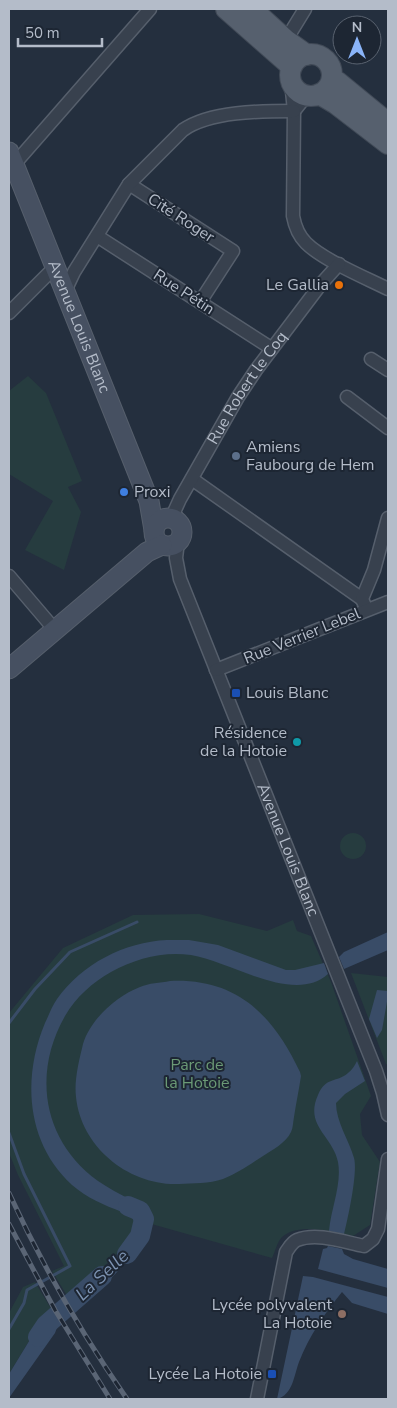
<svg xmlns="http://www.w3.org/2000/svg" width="397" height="1408" font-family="'Nunito Sans',sans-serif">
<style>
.green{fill:#263c3f}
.water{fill:#394c67}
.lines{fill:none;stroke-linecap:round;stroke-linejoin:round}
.stream{stroke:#394c67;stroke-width:3}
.river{stroke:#394c67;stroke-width:20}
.street-casing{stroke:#565f6c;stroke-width:15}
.secondary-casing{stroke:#565f6c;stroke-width:21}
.primary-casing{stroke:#414a57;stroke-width:22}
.street{stroke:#38414e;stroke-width:12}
.secondary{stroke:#465061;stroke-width:19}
.primary{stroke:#56606e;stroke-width:20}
.rail-casing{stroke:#5a6575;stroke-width:5}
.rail{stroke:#1d2633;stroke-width:3;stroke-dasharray:9;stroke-linecap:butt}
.food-dot{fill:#e8710a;stroke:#1d2633;stroke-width:2}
.service-dot{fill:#5c6f8a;stroke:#1d2633;stroke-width:2}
.shop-dot{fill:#3f7fe0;stroke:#1d2633;stroke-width:2}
.transit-dot{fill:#1a4fb4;stroke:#1d2633;stroke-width:2}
.culture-dot{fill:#0f9aa8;stroke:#1d2633;stroke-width:2}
.education-dot{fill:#8d6e63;stroke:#1d2633;stroke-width:2}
.labels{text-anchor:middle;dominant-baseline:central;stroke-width:4;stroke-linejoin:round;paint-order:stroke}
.street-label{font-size:16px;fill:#b4bcc9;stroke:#1d2633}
.poi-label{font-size:16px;fill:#b4bcc9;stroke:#1d2633;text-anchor:end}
.park-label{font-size:16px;fill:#6b9a76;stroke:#1d2633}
.water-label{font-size:18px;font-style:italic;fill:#7c92b1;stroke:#1d2633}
</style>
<rect width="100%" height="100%" fill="#242f3e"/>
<!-- green -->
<path class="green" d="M 28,376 L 46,393 L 82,481 L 68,487 L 81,512 L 64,570 L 25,550 L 53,501 L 9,474 L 9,391 Z
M340 846a13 13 0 1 1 26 0a13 13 0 1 1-26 0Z
M 199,914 L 267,931 L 293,920 L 297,931 L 311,936 L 331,982 L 371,1096 L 360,1114 L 362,1135 L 380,1162 L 370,1225 L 353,1236 C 333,1232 299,1222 282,1237 C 277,1242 275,1252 272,1258 L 148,1223 L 79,1291 L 69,1299 L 52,1271 L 64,1266 L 18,1175 L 9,1153 L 9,1013 L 63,948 L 133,915 Z
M 351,973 L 388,977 L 388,1065 L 386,1064 Z
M 35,1282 L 53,1312 L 45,1315 L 9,1374 L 9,1313 L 23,1287 Z"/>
<!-- water -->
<path class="water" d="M 388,932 L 388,950 L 344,969 L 339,957 L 344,952 Z
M 167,940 L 189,940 L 218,945 L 286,970 L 295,970 L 324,963 L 328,974 C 294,1005 230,961 191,955 C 164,951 136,958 111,972 C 93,982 76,997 65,1016 C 32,1074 43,1141 98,1181 C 108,1188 120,1194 131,1200 C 136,1203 143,1205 147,1209 C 152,1214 151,1220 151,1227 C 147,1226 139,1226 136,1224 C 134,1222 133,1219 132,1218 C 129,1215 125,1214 122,1212 C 104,1205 87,1198 72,1185 C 26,1143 22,1078 45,1023 C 49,1015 52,1006 57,999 C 82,964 124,942 167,940 Z
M 170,981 C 237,978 273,1015 300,1072 L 301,1076 C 299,1090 296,1103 294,1117 C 293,1122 293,1128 291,1132 C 286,1143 272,1150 263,1156 C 249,1165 238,1173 223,1179 C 209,1184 193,1183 179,1184 C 129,1186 81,1147 76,1097 C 74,1080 79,1061 83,1044 C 90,1020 116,996 140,987 C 149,983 160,983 170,981 Z
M 377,990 L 388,991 L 388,996 L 382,1030 L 377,1038 L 369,1019 Z
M 357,1061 L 365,1081 L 345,1094 L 336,1103 C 336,1122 349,1140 354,1158 C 358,1172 348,1218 344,1234 L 329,1231 C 331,1208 342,1184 338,1162 C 333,1136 304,1126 318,1095 C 326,1076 337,1083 348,1073 C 352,1070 355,1065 357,1061 Z
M 137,1231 L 146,1232 C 135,1256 106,1284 87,1302 L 79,1291 L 123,1251 Z
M 328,1246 L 342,1249 L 344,1254 L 353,1259 L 388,1269 L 388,1288 L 318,1269 L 323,1249 L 327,1248 Z
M 303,1276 L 313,1277 L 388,1297 L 388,1314 L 352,1303 L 342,1292 C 325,1313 309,1336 299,1362 C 294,1375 293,1395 277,1399 Z
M 53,1312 L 59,1322 L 55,1333 L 9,1398 L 9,1374 L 45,1315 Z"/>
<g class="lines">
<!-- stream -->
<path class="stream" d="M 9,1023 L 35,989 L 70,952 L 137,922
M 9,1133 L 24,1174 L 70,1266 L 27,1290 L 24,1303 L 9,1329"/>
<!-- river -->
<path class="river" d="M 127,1254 L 140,1236 L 144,1219 L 140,1211 L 128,1206
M 38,1337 L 46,1325 L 102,1276"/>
<defs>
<g id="street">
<path d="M 286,40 L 305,9"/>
<path d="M 291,81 L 294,111 L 293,216 C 295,227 298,235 306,243 C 323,260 366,278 388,289"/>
<path d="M 294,111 L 302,101 L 313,96"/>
<path d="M 10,169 L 150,9"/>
<path d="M 129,184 L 233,251 L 200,302"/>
<path d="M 97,236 L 271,348"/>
<path d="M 65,291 L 74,272 L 129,184 L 183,130 C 210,111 261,111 294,111"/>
<path d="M 9,313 L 55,267"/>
<path d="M 371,359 L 388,370"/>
<path d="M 347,397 L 388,428"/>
<path d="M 192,479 L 362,599"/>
<path id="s1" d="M 175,520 L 175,510 L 180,499 L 238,397 L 256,370 L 321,284 L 339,264"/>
<path id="s2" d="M 178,541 L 176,558 L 180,579 L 376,1071 L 383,1093 L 388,1115"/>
<path d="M 9,576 L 55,630"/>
<path d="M 365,606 L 362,599 L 374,570 L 388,518"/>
<path d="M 216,670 L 388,602"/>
<path d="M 257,1399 L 286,1252 C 289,1248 292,1242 297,1240 C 317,1232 344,1242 364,1246 L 373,1239 L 378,1229 L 388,1159"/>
</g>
<g id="secondary">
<path id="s3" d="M 9,152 L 149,501 L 154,530"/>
<circle cx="168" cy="532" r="14"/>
<path d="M 9,669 L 147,552 L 162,545"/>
</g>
<path id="primary" d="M 226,9 L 292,67
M 252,9 L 286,40 L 307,55
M290 75a21 21 0 1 1 42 0a21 21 0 1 1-42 0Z
M 332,79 L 338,82 L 388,123
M 319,94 L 336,104 L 388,144"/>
</defs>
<!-- street casing -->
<use href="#street" class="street-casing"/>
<!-- secondary casing -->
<use href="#secondary" class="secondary-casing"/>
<!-- primary casing -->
<use href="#primary" class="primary-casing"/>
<!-- street -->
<use href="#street" class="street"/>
<!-- secondary -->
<use href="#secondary" class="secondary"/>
<!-- primary -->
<use href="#primary" class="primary"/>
<defs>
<path id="rail" d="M 9,1193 C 42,1265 82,1334 127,1399
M 9,1224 L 55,1310 L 110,1399"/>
</defs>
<!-- rail casing -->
<use href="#rail" class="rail-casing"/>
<!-- rail -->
<use href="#rail" class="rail"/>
</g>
<!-- markers -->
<circle class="food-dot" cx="339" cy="285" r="5"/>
<circle class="service-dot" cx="236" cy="456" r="5"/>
<circle class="shop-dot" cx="124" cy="492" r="5"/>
<g class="transit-dot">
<rect x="231" y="688" width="10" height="10" rx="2.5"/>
<rect x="267" y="1369" width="10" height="10" rx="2.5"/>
</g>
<circle class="culture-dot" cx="297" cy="742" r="5"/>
<circle class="education-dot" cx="342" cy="1314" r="5"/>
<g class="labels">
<!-- street labels -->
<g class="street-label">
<text transform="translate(181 218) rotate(33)">Cité Roger</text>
<text transform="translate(184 292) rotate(33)">Rue Pétin</text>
<text stroke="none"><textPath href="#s3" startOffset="188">Avenue Louis Blanc</textPath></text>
<text stroke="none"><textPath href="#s1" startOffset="152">Rue Robert le Coq</textPath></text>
<text transform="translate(302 636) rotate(-22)">Rue Verrier Lebel</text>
<text stroke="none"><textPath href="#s2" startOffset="330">Avenue Louis Blanc</textPath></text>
</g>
<!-- poi labels -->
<g class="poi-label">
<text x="329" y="285">Le Gallia</text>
<text x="246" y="447" text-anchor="start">Amiens<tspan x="246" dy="18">Faubourg de Hem</tspan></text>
<text x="134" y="492" text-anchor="start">Proxi</text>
<text x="246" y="693" text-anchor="start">Louis Blanc</text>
<text x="287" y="733">Résidence<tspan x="287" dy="18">de la Hotoie</tspan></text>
<text x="332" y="1305">Lycée polyvalent<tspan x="332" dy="18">La Hotoie</tspan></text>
<text x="262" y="1374">Lycée La Hotoie</text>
</g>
<!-- park labels -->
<g class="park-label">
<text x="197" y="1065">Parc de<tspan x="197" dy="18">la Hotoie</tspan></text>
</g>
<!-- water labels -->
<g class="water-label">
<text transform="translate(102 1275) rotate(-43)">La Selle</text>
</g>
</g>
<!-- border -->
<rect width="397" height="1408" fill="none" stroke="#b4bcc9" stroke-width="20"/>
<!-- north arrow -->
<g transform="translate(357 40)"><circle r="24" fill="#1d2633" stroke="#59626f"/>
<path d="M0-4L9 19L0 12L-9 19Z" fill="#8ab4f8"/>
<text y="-8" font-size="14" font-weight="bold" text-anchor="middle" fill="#b4bcc9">N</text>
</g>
<!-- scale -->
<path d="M18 38v8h84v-8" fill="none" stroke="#b4bcc9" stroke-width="2.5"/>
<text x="25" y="38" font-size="15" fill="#b4bcc9" stroke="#1d2633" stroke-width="4" paint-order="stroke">50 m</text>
</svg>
